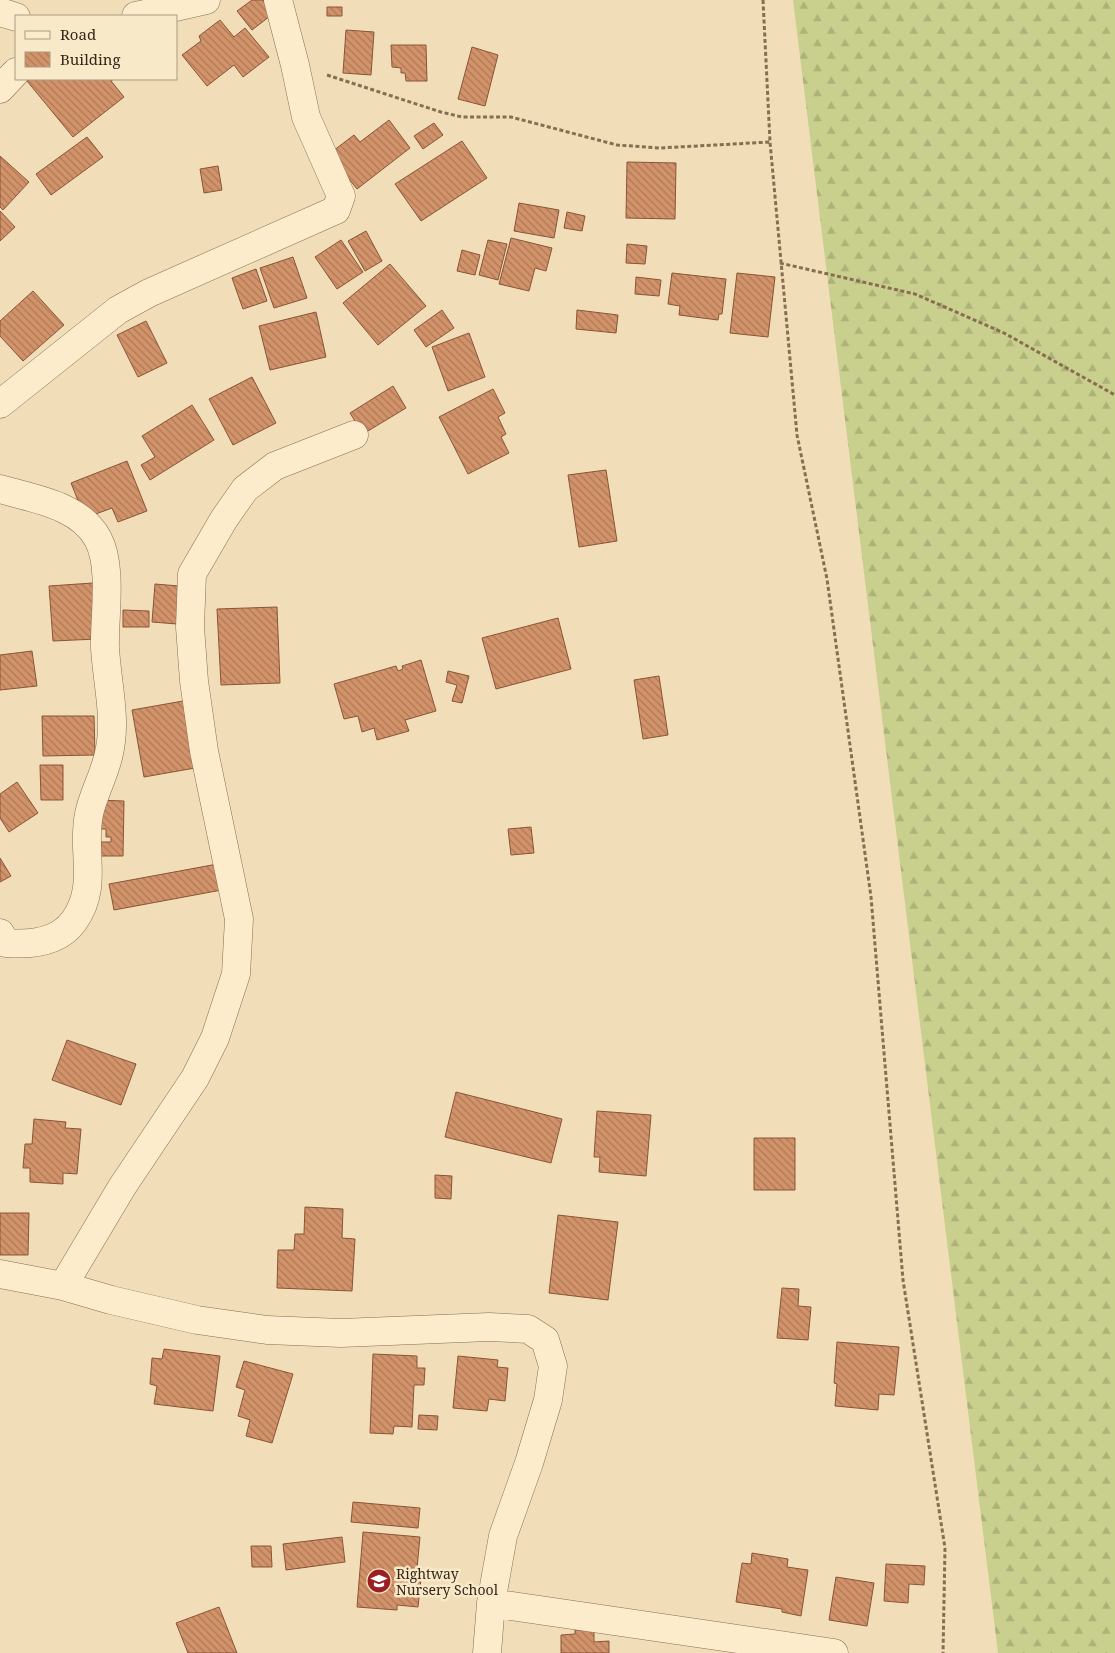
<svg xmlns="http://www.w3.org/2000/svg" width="1115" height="1653" font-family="'Noto Serif',serif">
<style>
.forest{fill:url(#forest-firs)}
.building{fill:url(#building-back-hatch);stroke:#895436}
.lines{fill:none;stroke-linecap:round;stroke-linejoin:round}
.street-casing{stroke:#886d52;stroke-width:29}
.path{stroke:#886d52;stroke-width:3;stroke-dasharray:4 2.5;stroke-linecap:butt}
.street{stroke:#fceccb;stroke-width:28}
.labels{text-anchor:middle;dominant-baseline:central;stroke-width:5;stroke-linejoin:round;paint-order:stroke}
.poi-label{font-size:14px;fill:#352619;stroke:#f8e9c8;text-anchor:start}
</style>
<defs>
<pattern id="forest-firs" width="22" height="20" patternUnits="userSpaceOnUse" patternTransform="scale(1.25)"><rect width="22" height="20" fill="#c9cf8c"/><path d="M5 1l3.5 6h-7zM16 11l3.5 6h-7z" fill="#adb278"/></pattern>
<pattern id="building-back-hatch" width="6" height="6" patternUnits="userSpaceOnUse" patternTransform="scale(1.25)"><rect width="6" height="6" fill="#d3936a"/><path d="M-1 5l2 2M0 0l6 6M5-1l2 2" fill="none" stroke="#ac7856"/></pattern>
</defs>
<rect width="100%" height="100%" fill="#f1deb8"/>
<!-- forest -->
<path class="forest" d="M 793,0 L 1115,0 L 1115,1653 L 998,1653 Z"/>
<!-- building -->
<path class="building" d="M 252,0 L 263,0 L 274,13 L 252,30 L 237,11 Z
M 327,7 L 342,7 L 342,16 L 327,16 Z
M 220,20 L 234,37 L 245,28 L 269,57 L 243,77 L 234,65 L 207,86 L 182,55 L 201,41 L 199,36 Z
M 346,30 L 374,32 L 371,75 L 343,73 Z
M 391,45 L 426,45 L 427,81 L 406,81 L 405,73 L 401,73 L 401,68 L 392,67 Z
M 472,47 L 498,55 L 485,106 L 458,99 Z
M 30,79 L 114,79 L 111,81 L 124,97 L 73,137 L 27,81 Z
M 389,120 L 410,148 L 357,189 L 329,154 L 354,135 L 360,142 Z
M 434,123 L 443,135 L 423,149 L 414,136 Z
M 87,137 L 103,157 L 51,195 L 36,174 Z
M 462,141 L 487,178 L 421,221 L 395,184 Z
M 0,156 L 29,182 L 3,210 L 0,207 Z
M 627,162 L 676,163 L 675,219 L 626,218 Z
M 218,166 L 222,190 L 204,193 L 200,169 Z
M 519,203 L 559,210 L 554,238 L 514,231 Z
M 0,211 L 15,227 L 0,241 Z
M 567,212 L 585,216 L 582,231 L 564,228 Z
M 366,231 L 382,261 L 365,271 L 348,241 Z
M 511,238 L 552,248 L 546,271 L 535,268 L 529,291 L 499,284 Z
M 341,240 L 363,272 L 337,289 L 315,257 Z
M 488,240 L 507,244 L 498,280 L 479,275 Z
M 627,244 L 647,246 L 645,264 L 626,263 Z
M 462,250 L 480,255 L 475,275 L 457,271 Z
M 293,257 L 307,298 L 274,308 L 260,268 Z
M 390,264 L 426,306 L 378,345 L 343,303 Z
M 256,269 L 267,301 L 243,309 L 232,278 Z
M 672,273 L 726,279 L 722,314 L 719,314 L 718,320 L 679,315 L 680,306 L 668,304 Z
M 737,273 L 775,277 L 768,337 L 730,333 Z
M 636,277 L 661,280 L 659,296 L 635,294 Z
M 33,291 L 64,325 L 23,361 L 0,336 L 0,321 Z
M 442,310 L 454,328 L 426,347 L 414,330 Z
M 577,310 L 618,315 L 616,333 L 576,329 Z
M 316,312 L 326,357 L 270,370 L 259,326 Z
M 146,321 L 167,363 L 138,377 L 117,335 Z
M 469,333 L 485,377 L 448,391 L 432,347 Z
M 252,377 L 276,423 L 233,445 L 209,399 Z
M 393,386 L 406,408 L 363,434 L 350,413 Z
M 493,389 L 505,413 L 498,417 L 506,434 L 501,437 L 509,453 L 468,474 L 439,417 Z
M 192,405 L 214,440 L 150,480 L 141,465 L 155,457 L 142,436 Z
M 127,461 L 147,511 L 118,522 L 112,508 L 85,518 L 71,483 Z
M 606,470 L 617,541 L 579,547 L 568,475 Z
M 93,583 L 97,639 L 53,641 L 49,586 Z
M 155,584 L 179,586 L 177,624 L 152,622 Z
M 277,607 L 280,683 L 221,685 L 217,609 Z
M 123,610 L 149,611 L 149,627 L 123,627 Z
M 558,618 L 571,669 L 496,689 L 482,638 Z
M 32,651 L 37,686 L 0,690 L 0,655 Z
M 421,660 L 436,711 L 405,720 L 409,731 L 377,740 L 374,728 L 362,732 L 358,716 L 344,719 L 334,684 L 396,666 L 398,671 L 403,669 L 402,666 Z
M 448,671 L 469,676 L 462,703 L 452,701 L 457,685 L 446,682 Z
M 659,676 L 668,735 L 643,739 L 634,680 Z
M 183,701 L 195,768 L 144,777 L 132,710 Z
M 42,716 L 94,716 L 95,755 L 43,756 Z
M 40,765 L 63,765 L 63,800 L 41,800 Z
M 17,782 L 38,813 L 9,832 L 0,818 L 0,794 Z
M 96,800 L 124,801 L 123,856 L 93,856 L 94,842 L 111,842 L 111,837 L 106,837 L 106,829 L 96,829 Z
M 531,827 L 534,853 L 511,855 L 508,829 Z
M 0,858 L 11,876 L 0,882 Z
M 223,863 L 227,889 L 114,910 L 109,884 Z
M 67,1040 L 136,1064 L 121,1105 L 52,1080 Z
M 456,1092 L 562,1119 L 551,1163 L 445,1137 Z
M 597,1111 L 651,1115 L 646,1176 L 599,1172 L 600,1157 L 594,1157 Z
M 34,1119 L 66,1122 L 65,1128 L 81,1129 L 77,1174 L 63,1173 L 63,1184 L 30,1182 L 30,1168 L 23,1168 L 25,1144 L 32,1144 Z
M 754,1138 L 795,1138 L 795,1190 L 754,1190 Z
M 435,1175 L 452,1176 L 451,1199 L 435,1198 Z
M 305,1207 L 343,1209 L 342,1238 L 355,1239 L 352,1291 L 277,1288 L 278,1250 L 294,1250 L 295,1234 L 304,1234 Z
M 0,1213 L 29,1213 L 28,1255 L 0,1255 Z
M 558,1215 L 618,1222 L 608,1300 L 549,1293 Z
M 782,1288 L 799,1289 L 798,1306 L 811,1307 L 808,1340 L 777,1338 Z
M 837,1342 L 899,1347 L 894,1395 L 879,1394 L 878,1410 L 835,1406 L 837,1384 L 834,1383 Z
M 164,1349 L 220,1356 L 213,1411 L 154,1404 L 157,1386 L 150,1384 L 152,1358 L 162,1359 Z
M 373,1354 L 417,1356 L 417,1368 L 425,1368 L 424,1385 L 414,1385 L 412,1427 L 394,1426 L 393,1434 L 370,1433 Z
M 458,1356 L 498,1360 L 497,1367 L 508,1368 L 505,1401 L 489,1399 L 487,1411 L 453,1408 Z
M 244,1361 L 293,1374 L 272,1443 L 246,1436 L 250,1420 L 238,1416 L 245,1390 L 236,1387 Z
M 419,1415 L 438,1416 L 437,1430 L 418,1429 Z
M 353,1502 L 420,1508 L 418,1528 L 351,1522 Z
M 363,1532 L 420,1537 L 417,1568 L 422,1569 L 418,1607 L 397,1605 L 397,1610 L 357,1607 Z
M 342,1537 L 345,1562 L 286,1570 L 283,1544 Z
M 251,1546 L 271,1546 L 272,1567 L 252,1567 Z
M 752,1553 L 788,1559 L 787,1567 L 808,1570 L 801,1616 L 782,1612 L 782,1609 L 736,1602 L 742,1563 L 751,1564 Z
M 886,1564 L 925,1566 L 924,1585 L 909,1584 L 908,1603 L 884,1601 Z
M 836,1577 L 874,1583 L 867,1626 L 829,1620 Z
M 219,1607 L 237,1653 L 188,1653 L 176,1623 Z
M 575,1630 L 594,1630 L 594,1642 L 609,1641 L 609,1653 L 561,1653 L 561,1635 L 575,1634 Z"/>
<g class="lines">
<defs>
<path id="street" d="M 0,12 L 16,17
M 136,16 L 206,0
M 0,89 L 16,72
M 0,404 L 118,310 L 149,293 L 336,210 L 341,196 L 306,117 L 295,65 L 278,0
M 0,489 C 34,499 80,505 98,539 C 113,567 104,617 105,648 C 107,683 117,719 109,753 C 105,774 93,794 89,814 C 81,852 99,886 74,921 C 59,942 31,945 6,943 L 0,933
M 0,1274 L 63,1286 L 111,1300 L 197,1320 L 267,1330 L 341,1333 L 489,1327 L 528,1329 L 545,1340 L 553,1366 L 548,1400 L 529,1463 L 503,1536 L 491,1603 L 487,1653
M 63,1286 L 122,1187 L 195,1078 L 215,1038 L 236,974 L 239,919 L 204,751 L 194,681 L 190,627 L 192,574 L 224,519 L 245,489 L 275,466 L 354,435
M 491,1603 L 834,1653"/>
</defs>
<!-- street casing -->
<use href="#street" class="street-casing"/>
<!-- path -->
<path class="path" d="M 763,0 L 770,142 L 797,435 L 827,579 L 871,897 L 903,1280 L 945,1548 L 943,1653
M 327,75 L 441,112 L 462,117 L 511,117 L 617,145 L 660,148 L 770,142
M 780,263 L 915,294 L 1004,333 L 1115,395"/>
<!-- street -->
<use href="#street" class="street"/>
</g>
<!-- icons -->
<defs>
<symbol id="school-disc" viewBox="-11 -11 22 22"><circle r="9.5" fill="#9b1e22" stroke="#f8e9c8"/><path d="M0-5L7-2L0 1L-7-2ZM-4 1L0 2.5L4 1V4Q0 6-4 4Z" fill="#fff"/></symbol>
</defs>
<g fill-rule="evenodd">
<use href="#school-disc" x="365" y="1567" width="28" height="28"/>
</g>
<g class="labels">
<!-- poi labels -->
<g class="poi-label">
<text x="396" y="1573">Rightway<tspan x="396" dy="16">Nursery School</tspan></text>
</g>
</g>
<!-- legend -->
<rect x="15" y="15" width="162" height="65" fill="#f8e9c8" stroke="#aa9b82"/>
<rect x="25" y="31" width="25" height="8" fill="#fceccb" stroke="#aa9b82"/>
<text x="60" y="40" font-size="15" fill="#352619">Road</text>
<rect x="25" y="52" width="25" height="15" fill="url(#building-back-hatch)" stroke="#aa9b82"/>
<text x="60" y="65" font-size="15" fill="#352619">Building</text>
</svg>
